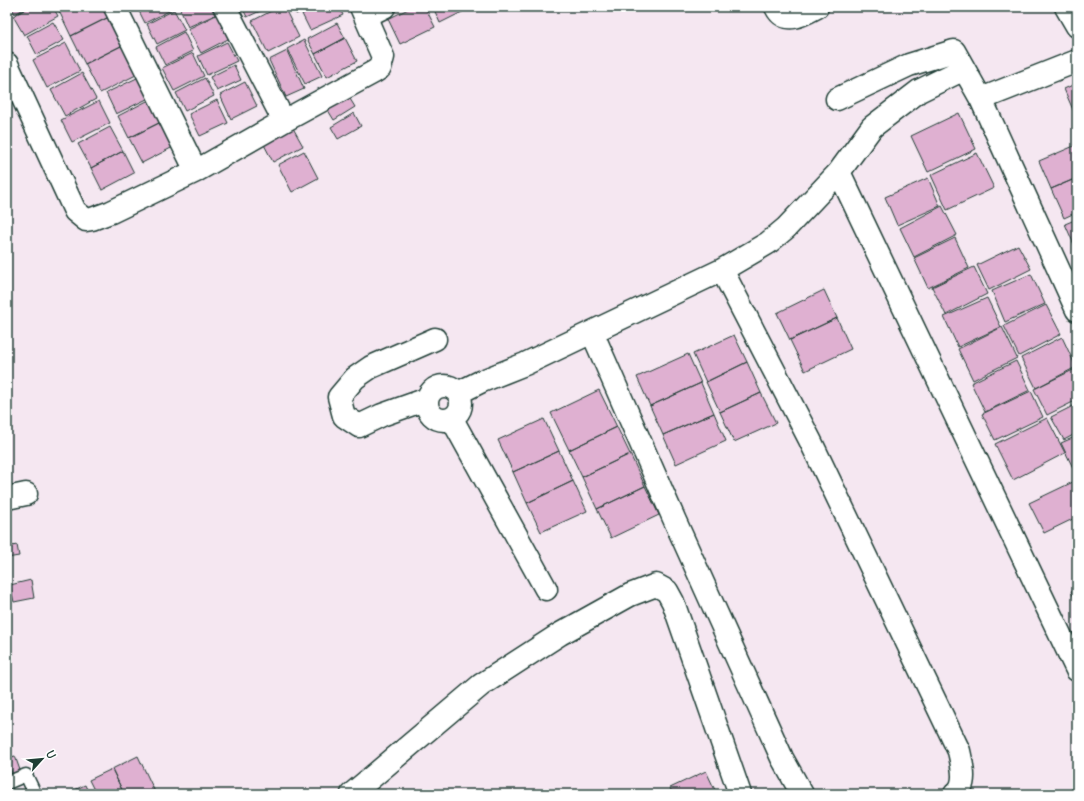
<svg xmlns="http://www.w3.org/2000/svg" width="1084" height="801" font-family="Delius,sans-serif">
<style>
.building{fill:#dfb0d1;stroke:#1f3d34}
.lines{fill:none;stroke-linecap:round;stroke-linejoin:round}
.service-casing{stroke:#1f3d34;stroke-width:15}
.minor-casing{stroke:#1f3d34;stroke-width:25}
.service{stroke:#fff;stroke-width:12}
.minor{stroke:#fff;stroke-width:22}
</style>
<rect width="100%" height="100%" fill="#f5e7f1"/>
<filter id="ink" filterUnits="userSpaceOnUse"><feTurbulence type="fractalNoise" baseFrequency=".025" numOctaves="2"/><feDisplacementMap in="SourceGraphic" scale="8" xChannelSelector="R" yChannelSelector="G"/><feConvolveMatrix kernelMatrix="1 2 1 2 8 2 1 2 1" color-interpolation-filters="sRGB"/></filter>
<g filter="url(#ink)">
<!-- building -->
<path class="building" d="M 11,7 L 27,7 L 15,14 Z
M 30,7 L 53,7 L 58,16 L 24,35 L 13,16 Z
M 66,7 L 104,7 L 109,17 L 71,36 L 59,11 Z
M 137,7 L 172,7 L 173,9 L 145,23 Z
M 179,7 L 211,7 L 215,15 L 188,27 Z
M 242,7 L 269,7 L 247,17 Z
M 279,7 L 284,7 L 299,37 L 268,53 L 252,21 Z
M 293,7 L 311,7 L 296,14 Z
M 318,7 L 339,7 L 343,15 L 310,30 L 302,14 Z
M 412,7 L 425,7 L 435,27 L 400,44 L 388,19 Z
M 433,7 L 472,7 L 440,23 Z
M 174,10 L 185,30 L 157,44 L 147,24 Z
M 218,14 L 230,38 L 201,53 L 188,29 Z
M 109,17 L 123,45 L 85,64 L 71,36 Z
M 53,22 L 64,40 L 37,55 L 27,36 Z
M 337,23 L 345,38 L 315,54 L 307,39 Z
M 184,32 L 193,51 L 165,65 L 156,47 Z
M 345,38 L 357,61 L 327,77 L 315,54 Z
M 304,40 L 322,76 L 305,84 L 287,49 Z
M 227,42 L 237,61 L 207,75 L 198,56 Z
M 66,43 L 80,71 L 47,88 L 33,60 Z
M 123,45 L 138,74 L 100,93 L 85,64 Z
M 287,51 L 304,89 L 286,97 L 269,60 Z
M 193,53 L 204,76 L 174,91 L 162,68 Z
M 234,65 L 241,80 L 217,91 L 210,77 Z
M 82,73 L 96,99 L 65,116 L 51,90 Z
M 139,77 L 149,98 L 116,114 L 106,93 Z
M 205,78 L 214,96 L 185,111 L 176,93 Z
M 245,82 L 257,106 L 231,119 L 220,95 Z
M 1077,83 L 1077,119 L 1064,89 Z
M 347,94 L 355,107 L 334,120 L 326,107 Z
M 151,99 L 163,121 L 129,138 L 118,116 Z
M 217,100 L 228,123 L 200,136 L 189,114 Z
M 99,101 L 110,123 L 72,142 L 61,120 Z
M 354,113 L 361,126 L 338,139 L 331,127 Z
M 959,113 L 976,149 L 928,172 L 911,136 Z
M 163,121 L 175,146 L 142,163 L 129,138 Z
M 289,121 L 303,146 L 273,162 L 260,137 Z
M 110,127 L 123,151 L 91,168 L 78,144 Z
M 1074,146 L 1077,152 L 1077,178 L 1051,189 L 1039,161 Z
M 123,151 L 134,173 L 102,190 L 91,168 Z
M 304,151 L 318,178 L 292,192 L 278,165 Z
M 977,153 L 994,188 L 947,210 L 931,175 Z
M 928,178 L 940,206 L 897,225 L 885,197 Z
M 1077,178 L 1077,212 L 1064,218 L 1051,189 Z
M 942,206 L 957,235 L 914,257 L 900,228 Z
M 1077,219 L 1077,248 L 1076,249 L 1065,224 Z
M 955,238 L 969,268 L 928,288 L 914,258 Z
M 1018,245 L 1031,269 L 989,290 L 977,265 Z
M 974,267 L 987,294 L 946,315 L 932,287 Z
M 1031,274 L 1045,304 L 1005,322 L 992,291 Z
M 824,290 L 837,318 L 790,340 L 777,313 Z
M 987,298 L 1001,327 L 958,347 L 944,317 Z
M 1046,305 L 1061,334 L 1019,356 L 1004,326 Z
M 837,318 L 851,349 L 805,371 L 790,340 Z
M 1002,327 L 1017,358 L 973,380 L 958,349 Z
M 734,335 L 747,362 L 706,382 L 693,354 Z
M 1062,337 L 1076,367 L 1036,388 L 1021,358 Z
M 688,354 L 701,383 L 650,406 L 637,377 Z
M 1016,361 L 1030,390 L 985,412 L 971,383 Z
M 747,362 L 761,393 L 720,412 L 706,382 Z
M 1077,368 L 1077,400 L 1047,415 L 1034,389 Z
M 701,383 L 714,413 L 663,435 L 650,406 Z
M 599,390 L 617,427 L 569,450 L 551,413 Z
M 1031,391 L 1043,417 L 995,440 L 982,414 Z
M 761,393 L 776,423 L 734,442 L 720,412 Z
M 1077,404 L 1077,433 L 1064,440 L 1051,417 Z
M 714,413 L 726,441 L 676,464 L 663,435 Z
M 1047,418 L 1065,453 L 1013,480 L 995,444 Z
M 544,419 L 559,451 L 513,472 L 498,440 Z
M 617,427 L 630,454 L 582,477 L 569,450 Z
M 1077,436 L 1077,474 L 1076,474 L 1061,443 Z
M 559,451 L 573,481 L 527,503 L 513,472 Z
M 630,454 L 645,486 L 597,509 L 582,477 Z
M 573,481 L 587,511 L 541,532 L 527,503 Z
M 1075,481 L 1077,486 L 1077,517 L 1044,533 L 1029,503 Z
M 645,486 L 659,515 L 611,538 L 597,509 Z
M 7,533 L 10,533 L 10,541 L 7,541 Z
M 17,545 L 19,556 L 7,558 L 7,547 Z
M 31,580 L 34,598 L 14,602 L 10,585 Z
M 1077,588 L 1077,604 L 1071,591 Z
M 15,756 L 21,773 L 13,776 L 7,758 Z
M 138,756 L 156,794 L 124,794 L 112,769 Z
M 112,769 L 124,794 L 96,794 L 89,780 Z
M 706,771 L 715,790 L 706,794 L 673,794 L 670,788 Z
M 85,785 L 89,794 L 66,794 Z"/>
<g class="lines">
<defs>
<path id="service" d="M 7,783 L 26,775 L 35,794"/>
<path id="minor" d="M 115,7 L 196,171
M 225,7 L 284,121
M 776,7 C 785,26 804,14 817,7
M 1066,7 L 1077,26
M 366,16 L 384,7
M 7,64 L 75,211 L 86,220 L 92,219 L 111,212 L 196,171 L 284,121 L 374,72 L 380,68 L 383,57 L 361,7
M 837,99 L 909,65 L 954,51 L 981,99 L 1077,310
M 981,99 L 1077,61
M 839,172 L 1077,670
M 722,270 L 810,440 L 959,751 C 962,765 968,785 955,794
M 592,332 L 675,521 L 782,758 L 802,794
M427 403a17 17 0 1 1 34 0a17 17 0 1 1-34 0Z
M 458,393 L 482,381 L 525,364 L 722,270 L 768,243 L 786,228 L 839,172 L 872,127 L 919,91 L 964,69
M 427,399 L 382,415 L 359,426 L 344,416 L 339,397 L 355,378 L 371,367 L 435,339
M 452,419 L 546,589
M 7,498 L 26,494
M 352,794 L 481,685 L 560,634 L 630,595 L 656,585 L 667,591 L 673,602 L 740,794"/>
</defs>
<!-- service casing -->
<use href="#service" class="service-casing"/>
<!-- minor casing -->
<use href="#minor" class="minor-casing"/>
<!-- service -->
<use href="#service" class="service"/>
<!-- minor -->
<use href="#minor" class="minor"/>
</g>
</g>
<!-- margin -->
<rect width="1084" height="801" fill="none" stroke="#fff" stroke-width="24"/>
<rect x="12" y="12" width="1060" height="777" fill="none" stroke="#1f3d34" stroke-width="1.5" filter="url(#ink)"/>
<!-- north arrow -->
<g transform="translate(42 759) rotate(63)" stroke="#ffffff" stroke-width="3" paint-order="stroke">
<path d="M0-3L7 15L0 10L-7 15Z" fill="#1f3d34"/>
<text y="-6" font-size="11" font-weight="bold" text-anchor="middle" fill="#1f3d34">U</text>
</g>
</svg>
